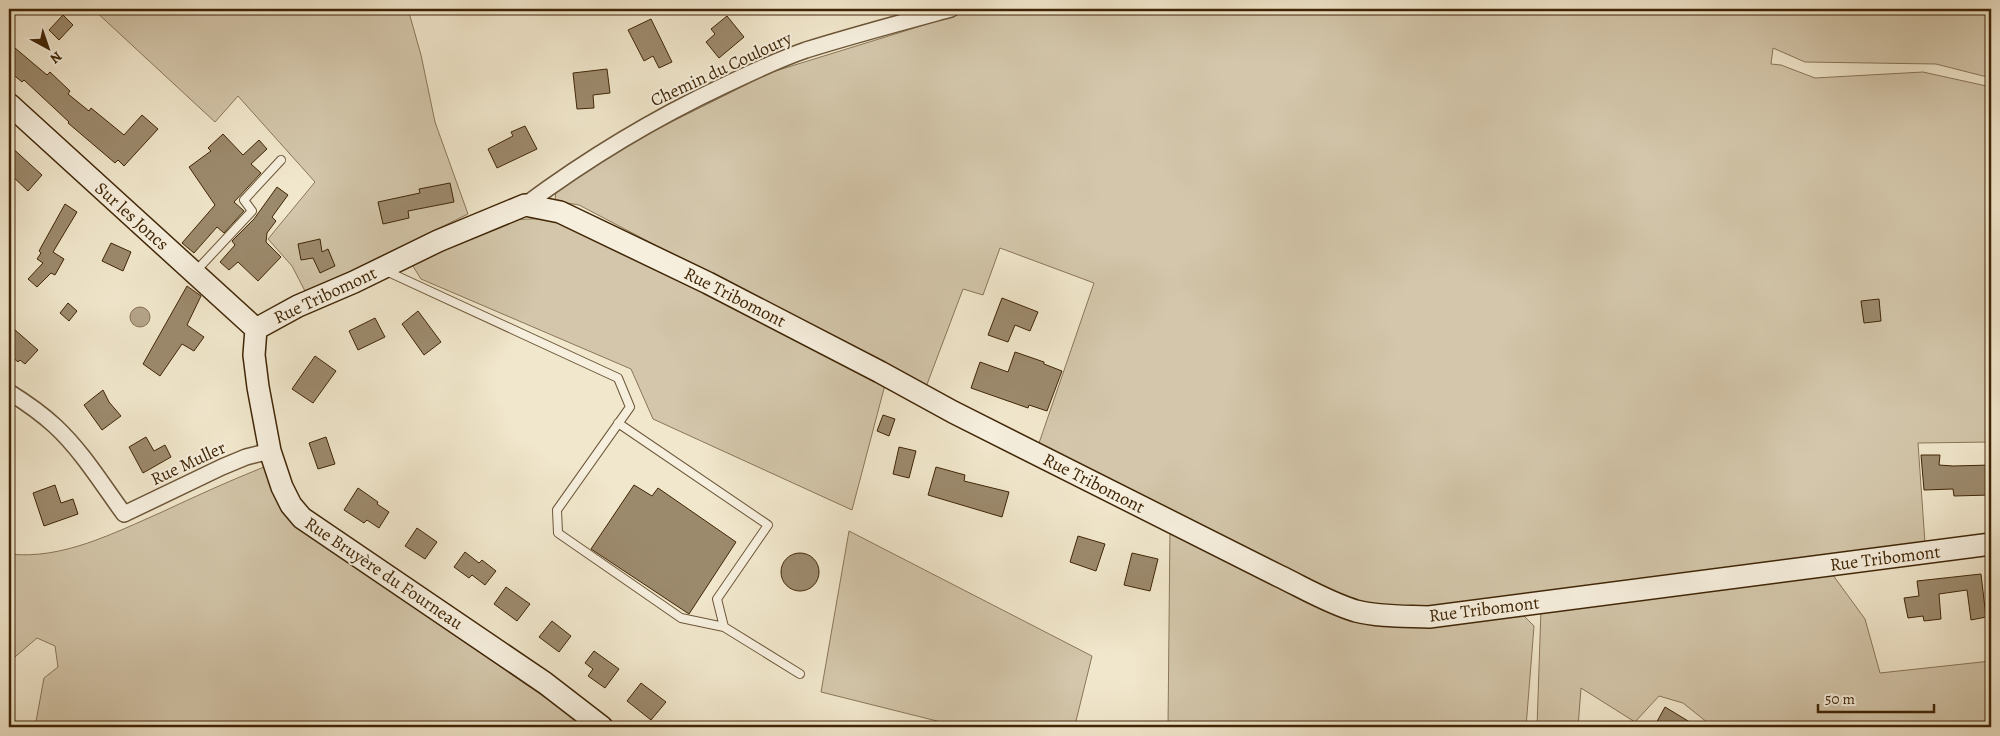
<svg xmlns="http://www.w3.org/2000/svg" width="2000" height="736" font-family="Alegreya,serif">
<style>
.green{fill:#d3c6aa;stroke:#8a7658}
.water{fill:#b5a589;stroke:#867255}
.building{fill:#9c8a6d;stroke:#402606}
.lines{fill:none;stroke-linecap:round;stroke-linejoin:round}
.lane-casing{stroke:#6c5638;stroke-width:10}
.street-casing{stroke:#6c5638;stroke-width:18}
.secondary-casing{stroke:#402606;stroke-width:24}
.lane{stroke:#f6efde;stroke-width:8}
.street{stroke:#f6efde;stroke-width:15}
.secondary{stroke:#f6efde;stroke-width:21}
.labels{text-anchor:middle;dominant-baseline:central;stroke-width:4;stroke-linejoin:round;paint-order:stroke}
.street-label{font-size:18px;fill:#402606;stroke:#f6efde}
</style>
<rect width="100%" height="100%" fill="#f1e7cc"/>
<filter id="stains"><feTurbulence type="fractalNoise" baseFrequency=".004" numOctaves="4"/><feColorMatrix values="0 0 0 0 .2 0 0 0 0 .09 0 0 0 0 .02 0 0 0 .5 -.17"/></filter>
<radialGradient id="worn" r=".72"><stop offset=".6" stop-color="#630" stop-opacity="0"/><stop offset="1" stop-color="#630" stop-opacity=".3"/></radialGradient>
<!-- green -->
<path class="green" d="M 93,9 L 408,9 L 421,55 L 435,122 L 468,214 L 306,293 L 292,266 L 268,239 L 315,182 L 238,96 L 215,122 Z
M 976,9 L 1991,9 L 1991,78 L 1936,64 L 1805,62 L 1773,48 L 1771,64 L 1781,65 L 1815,78 L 1923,72 L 1991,87 L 1991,442 L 1918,443 L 1925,543 L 1819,556 L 1865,619 L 1880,673 L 1991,661 L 1991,727 L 1713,727 L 1683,703 L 1659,696 L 1635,722 L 1581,688 L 1578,727 L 1537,727 L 1541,609 L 1419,612 L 1345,598 L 1038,446 L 1094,283 L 1000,248 L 983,295 L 963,289 L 926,387 L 579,205 L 555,201 L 556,189 L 651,132 L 772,72 Z
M 557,218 L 886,381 L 852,510 L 653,419 L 631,369 L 421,279 L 411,263 L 504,220 Z
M 264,467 L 282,506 L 310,536 L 588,727 L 35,727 L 44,678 L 58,667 L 55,646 L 37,638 L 9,662 L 9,554 C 62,560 114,533 162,512 C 196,496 229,481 264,467 Z
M 1170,527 L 1334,614 L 1522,614 L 1534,626 L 1526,727 L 1168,727 Z
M 849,531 L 1092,656 L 1076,721 L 1089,727 L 961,727 L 821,692 Z"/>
<!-- water -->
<path class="water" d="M130 317a10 10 0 1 1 20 0a10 10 0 1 1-20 0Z"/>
<!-- building -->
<path class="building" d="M 63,15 L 73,25 L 59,40 L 49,30 Z
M 727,16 L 744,37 L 719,58 L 706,42 L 715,34 L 711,29 Z
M 651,19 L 672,62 L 659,68 L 653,56 L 644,61 L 628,30 Z
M 15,48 L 47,75 L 50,72 L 70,91 L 68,94 L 89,111 L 91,108 L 124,135 L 142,115 L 158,129 L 124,166 L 118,160 L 115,163 L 68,123 L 69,122 L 24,80 L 22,82 L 9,71 L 9,55 Z
M 607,69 L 610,93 L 593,95 L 594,108 L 577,109 L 573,73 Z
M 525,126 L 537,149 L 497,168 L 488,149 L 513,136 L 511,132 Z
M 223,134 L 243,155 L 259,140 L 267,149 L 251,164 L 261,173 L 234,202 L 244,211 L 224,233 L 217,227 L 194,253 L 182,243 L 215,205 L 189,167 L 211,151 L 208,148 Z
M 9,145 L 42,175 L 28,191 L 9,173 Z
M 450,183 L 454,202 L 408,211 L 409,218 L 383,224 L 378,202 L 420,193 L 419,189 Z
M 277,187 L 288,195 L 272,217 L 276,221 L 267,233 L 266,242 L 281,257 L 258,281 L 238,262 L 229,270 L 220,262 L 235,245 L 232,241 L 254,219 Z
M 65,204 L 77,212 L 53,252 L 64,259 L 55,275 L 51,273 L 37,287 L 28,279 L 43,263 L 37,259 L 41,253 L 39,251 Z
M 320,239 L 322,252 L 328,249 L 335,266 L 320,273 L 313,258 L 301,260 L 298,244 Z
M 111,243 L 131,252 L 123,271 L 102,261 Z
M 187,286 L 201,296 L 187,325 L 204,337 L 194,351 L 182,344 L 160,376 L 143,364 Z
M 1002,298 L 1038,312 L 1030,331 L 1015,325 L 1008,342 L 988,335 Z
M 1879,299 L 1881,321 L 1864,323 L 1861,301 Z
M 68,303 L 77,311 L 69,321 L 60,313 Z
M 418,311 L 441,342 L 424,355 L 402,324 Z
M 375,318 L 385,337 L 358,350 L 349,331 Z
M 14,329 L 38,350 L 25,364 L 20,360 L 18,362 L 9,354 L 9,336 Z
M 1015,352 L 1044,362 L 1044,364 L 1062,371 L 1047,411 L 1029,405 L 1028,408 L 971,388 L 980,362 L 1008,372 Z
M 315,356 L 336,371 L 313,403 L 292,389 Z
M 103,390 L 109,402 L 121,416 L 102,430 L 84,405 Z
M 883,415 L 895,419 L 889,436 L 877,431 Z
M 146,437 L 154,451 L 165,445 L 171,457 L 143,473 L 129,447 Z
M 326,437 L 335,464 L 318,469 L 309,443 Z
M 899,447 L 916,451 L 909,478 L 893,474 Z
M 1921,455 L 1940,455 L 1939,465 L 1953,466 L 1991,465 L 1991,495 L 1954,496 L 1953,489 L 1924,490 Z
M 936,467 L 965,475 L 964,481 L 1009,492 L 1002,517 L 928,495 Z
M 55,485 L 61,503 L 73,499 L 78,514 L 44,526 L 33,493 Z
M 634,485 L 652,496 L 658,488 L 736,542 L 689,614 L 591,549 Z
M 358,488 L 378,502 L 377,504 L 389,512 L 379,528 L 367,520 L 364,523 L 344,510 Z
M 417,528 L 437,542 L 425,559 L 405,546 Z
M 1078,536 L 1105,544 L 1096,571 L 1070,562 Z
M 465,552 L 479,563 L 482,560 L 496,571 L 485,585 L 472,575 L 469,578 L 454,567 Z
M781 572a19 19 0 1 1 38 0a19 19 0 1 1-38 0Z
M 1132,553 L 1158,559 L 1150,591 L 1124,585 Z
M 1981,574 L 1986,617 L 1971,620 L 1967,590 L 1939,594 L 1941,619 L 1924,621 L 1923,616 L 1908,618 L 1904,598 L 1919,596 L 1917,581 Z
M 506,587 L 530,604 L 517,621 L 494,604 Z
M 552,621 L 571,636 L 559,652 L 539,637 Z
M 594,651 L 619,669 L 605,688 L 588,676 L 593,669 L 585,663 Z
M 641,683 L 666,702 L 651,720 L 627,701 Z
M 1665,707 L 1698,727 L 1654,727 Z"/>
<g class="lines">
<defs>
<path id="lane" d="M 384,270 L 618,378 L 630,407 L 557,510 L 558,533 L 681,618 L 724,627 L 800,674
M 195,272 L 252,211 L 244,200 L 281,160
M 618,423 L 768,525 L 717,599 L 724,627"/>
<path id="street" d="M 525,205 C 587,159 653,119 723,86 C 750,73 777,60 806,50 C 854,35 903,22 951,9
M 9,392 C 25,402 41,413 55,426 C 82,451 102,484 124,514 L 222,467 L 246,457 L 270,451"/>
<path id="secondary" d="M 9,104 L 256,329
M 256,329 L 298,306 L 354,282 L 438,241 L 525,205 L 560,212 L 708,283 L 880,372 L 953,412 L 1279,576 C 1304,588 1329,603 1356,611 C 1379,617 1405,616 1429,617 L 1991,544
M 256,329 L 254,355 L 258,387 L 270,451 L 282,487 L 291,505 L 302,518 L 545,683 L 602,727"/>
</defs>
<!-- lane casing -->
<use href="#lane" class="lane-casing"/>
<!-- street casing -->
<use href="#street" class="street-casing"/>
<!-- secondary casing -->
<use href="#secondary" class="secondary-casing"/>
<!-- lane -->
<use href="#lane" class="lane"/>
<!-- street -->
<use href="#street" class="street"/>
<!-- secondary -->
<use href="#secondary" class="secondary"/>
</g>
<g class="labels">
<!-- street labels -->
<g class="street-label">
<text transform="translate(721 69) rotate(-25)">Chemin du Couloury</text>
<text transform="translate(132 216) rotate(42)">Sur les Joncs</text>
<text transform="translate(325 295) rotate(-25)">Rue Tribomont</text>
<text transform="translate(735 297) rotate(27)">Rue Tribomont</text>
<text transform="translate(188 463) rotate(-25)">Rue Muller</text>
<text transform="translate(1094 483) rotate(27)">Rue Tribomont</text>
<text transform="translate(1885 558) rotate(-7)">Rue Tribomont</text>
<text transform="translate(384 573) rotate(34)">Rue Bruyère du Fourneau</text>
<text transform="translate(1484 609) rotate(-7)">Rue Tribomont</text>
</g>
</g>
<!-- margin -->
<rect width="2000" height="736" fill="none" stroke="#f1e7cc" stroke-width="30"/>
<rect x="10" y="10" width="1980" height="716" fill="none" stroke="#402606" stroke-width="2.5"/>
<rect x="15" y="15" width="1970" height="706" fill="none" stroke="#402606"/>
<!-- north arrow -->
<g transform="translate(48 48) rotate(140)" stroke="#f6efde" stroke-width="4" paint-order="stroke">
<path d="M0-4L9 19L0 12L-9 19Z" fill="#402606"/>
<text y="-8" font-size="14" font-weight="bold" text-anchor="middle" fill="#402606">N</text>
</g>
<!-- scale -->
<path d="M1818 704v8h116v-8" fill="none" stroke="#402606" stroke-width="2.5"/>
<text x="1825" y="704" font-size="15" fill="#402606" stroke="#f6efde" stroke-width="4" paint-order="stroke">50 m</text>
<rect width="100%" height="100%" filter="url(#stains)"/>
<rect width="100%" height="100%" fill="url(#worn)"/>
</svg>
